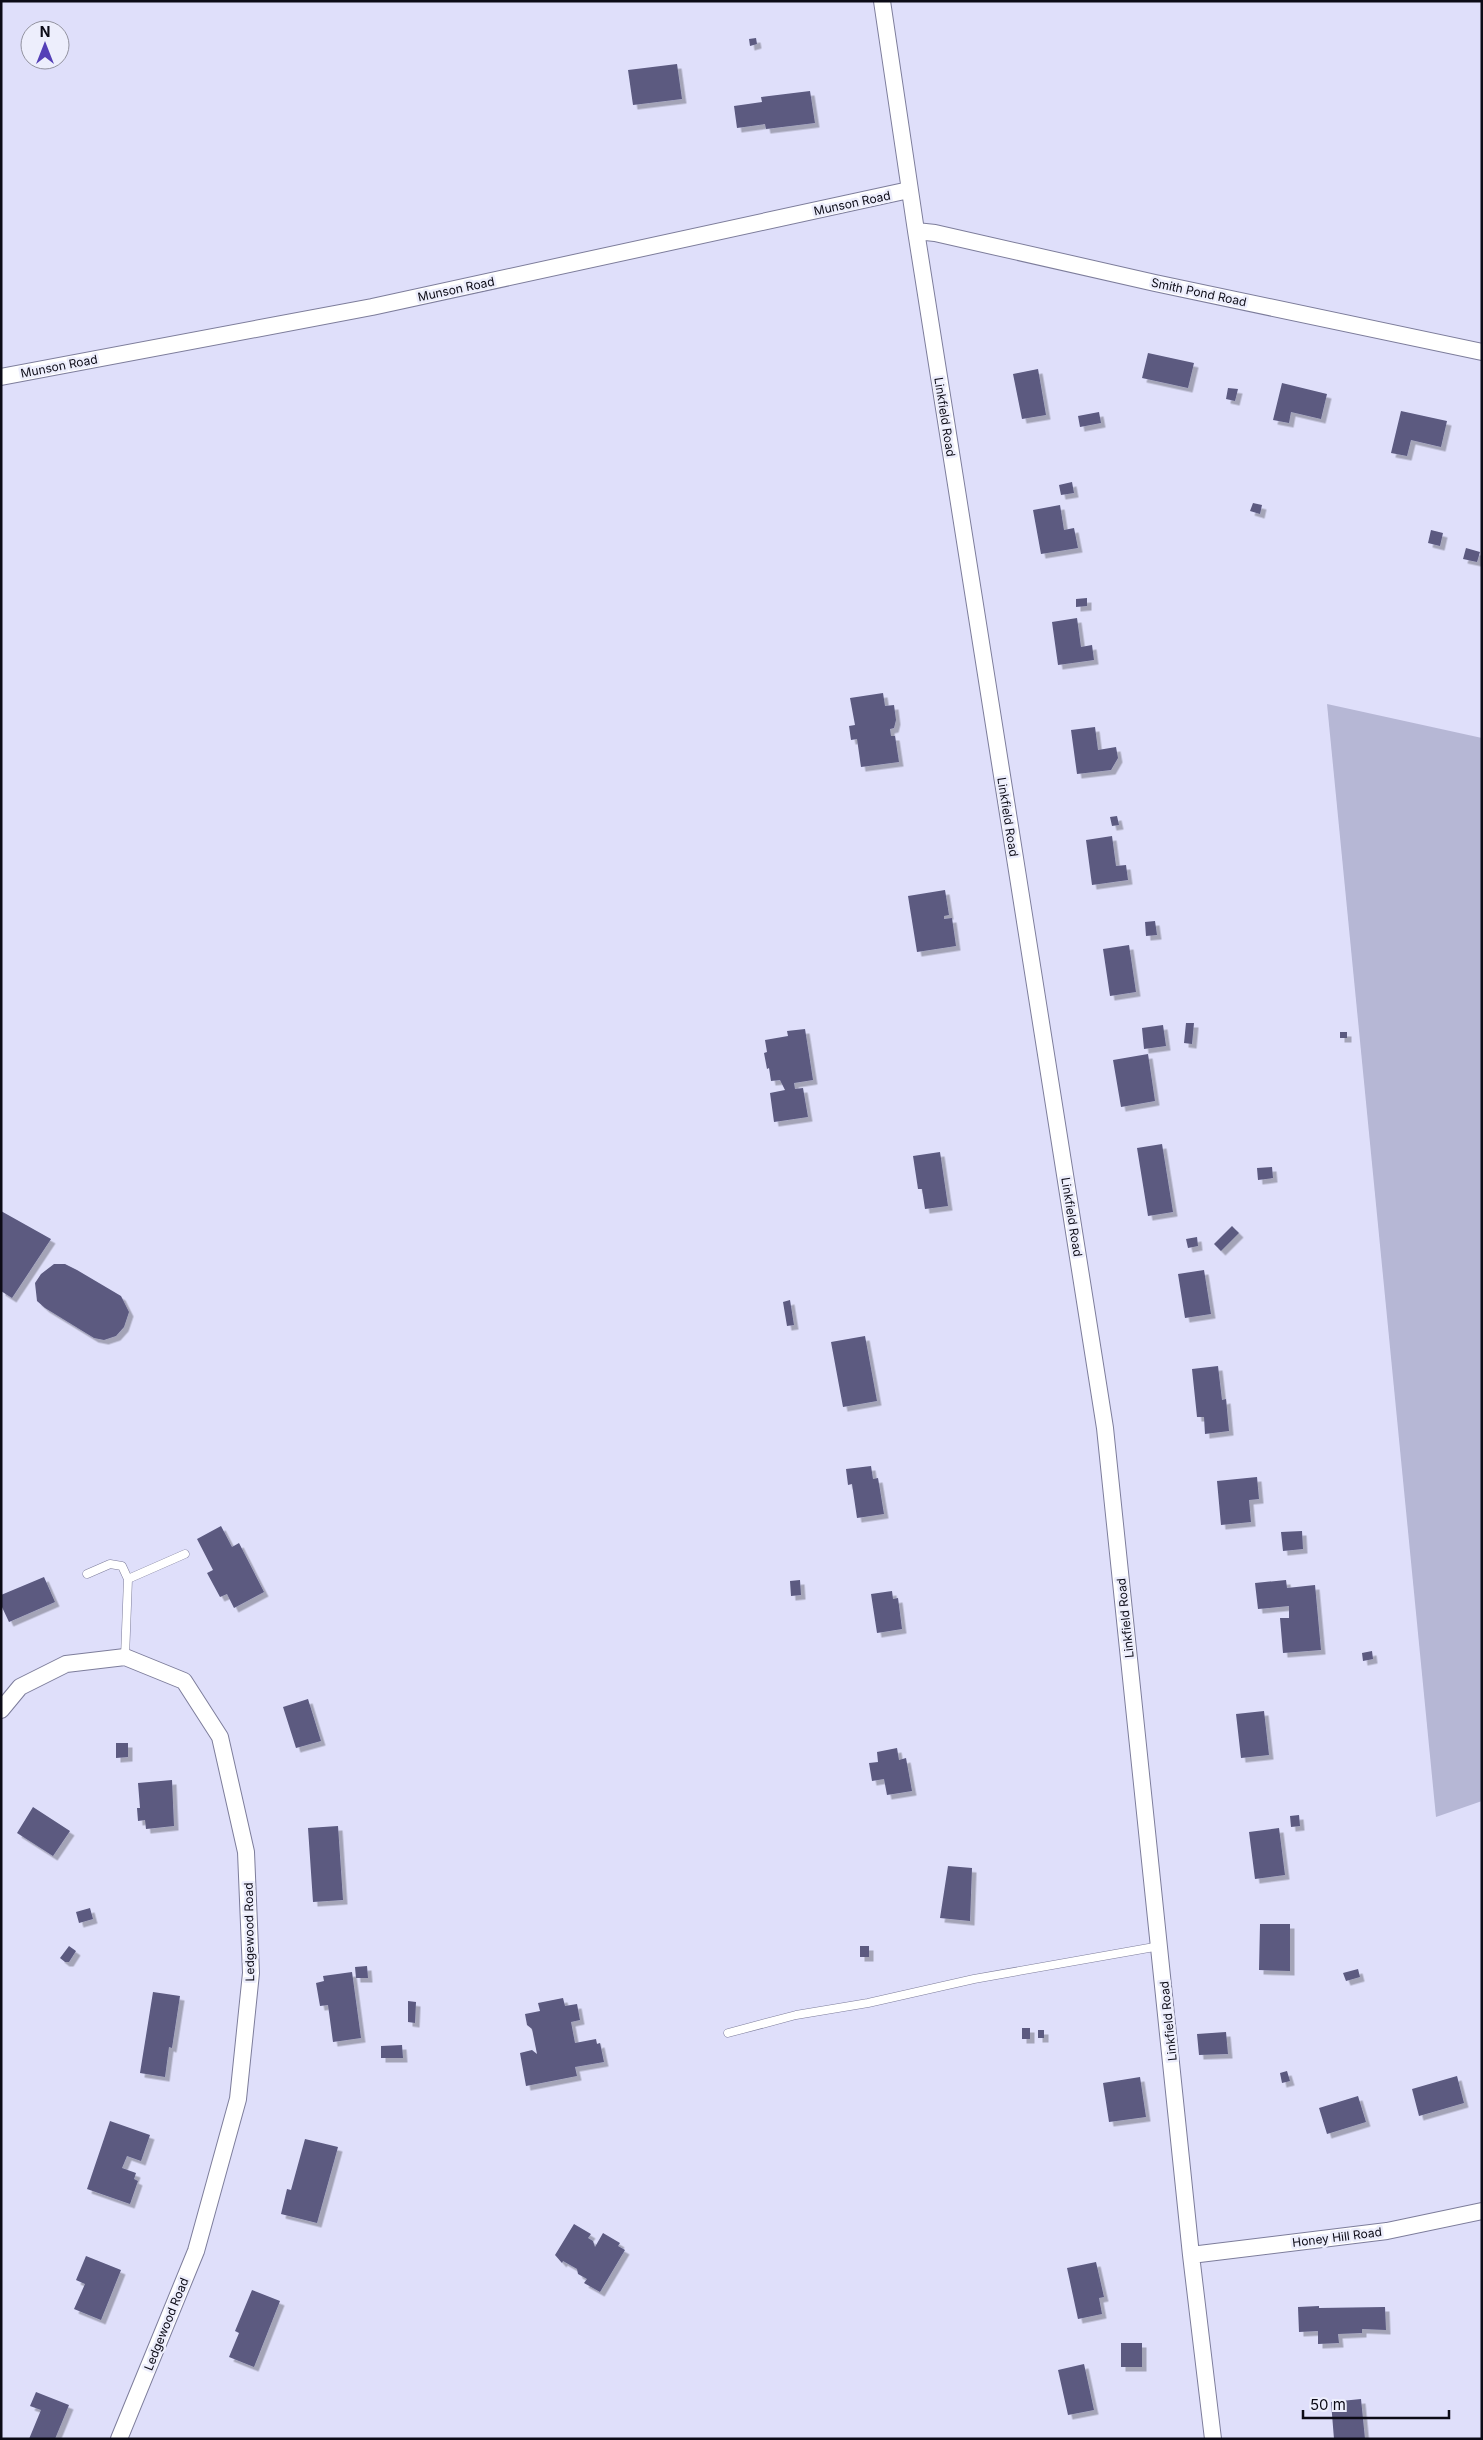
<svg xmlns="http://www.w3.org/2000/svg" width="1483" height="2440" font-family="Inter,sans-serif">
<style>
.green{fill:#b6b7d5}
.building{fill:#5b5a80;filter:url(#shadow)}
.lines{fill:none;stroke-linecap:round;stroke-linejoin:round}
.service-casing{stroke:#7d7d9b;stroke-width:9}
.minor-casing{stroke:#7d7d9b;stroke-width:18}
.service{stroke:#fff;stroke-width:8}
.minor{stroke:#fff;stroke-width:16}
.labels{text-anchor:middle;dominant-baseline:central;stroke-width:5;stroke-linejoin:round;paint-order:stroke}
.street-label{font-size:12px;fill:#0c0b16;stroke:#edeefc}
</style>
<defs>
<filter id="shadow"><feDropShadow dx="4.5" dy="4.5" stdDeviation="0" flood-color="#0004"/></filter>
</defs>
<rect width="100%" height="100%" fill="#dfdffa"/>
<!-- green -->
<path class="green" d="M 1327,704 L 1482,738 L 1482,1801 L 1436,1817 Z"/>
<!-- building -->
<path class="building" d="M 756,38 L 757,44 L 750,46 L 749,39 Z
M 677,64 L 682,99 L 633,105 L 628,70 Z
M 810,91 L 815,123 L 766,129 L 765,124 L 737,128 L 734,106 L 762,102 L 761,97 Z
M 1148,353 L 1194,363 L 1188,388 L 1142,378 Z
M 1038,369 L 1046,415 L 1022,419 L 1013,374 Z
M 1282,383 L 1327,394 L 1321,419 L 1291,412 L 1289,423 L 1273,420 Z
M 1228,388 L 1238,389 L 1235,401 L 1226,399 Z
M 1401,411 L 1447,421 L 1441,447 L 1411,440 L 1407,456 L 1391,453 Z
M 1099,412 L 1101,423 L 1080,427 L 1078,416 Z
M 1072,482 L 1074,493 L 1061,495 L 1059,485 Z
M 1253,503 L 1262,505 L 1260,514 L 1250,511 Z
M 1060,505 L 1064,530 L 1074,528 L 1078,548 L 1041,554 L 1033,510 Z
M 1431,530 L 1443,533 L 1440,546 L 1428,543 Z
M 1466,548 L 1480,552 L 1477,562 L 1463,559 Z
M 1087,598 L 1087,606 L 1076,607 L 1076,599 Z
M 1077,618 L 1081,647 L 1092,645 L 1094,660 L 1058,665 L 1052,622 Z
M 883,693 L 885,706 L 894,705 L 896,720 L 894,728 L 890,729 L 891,736 L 895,736 L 899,762 L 861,767 L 857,739 L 851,740 L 849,726 L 855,725 L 850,698 Z
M 1095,727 L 1098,750 L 1116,747 L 1118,758 L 1111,770 L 1077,774 L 1071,730 Z
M 1117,816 L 1119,825 L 1112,826 L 1110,817 Z
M 1112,836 L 1116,866 L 1126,865 L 1128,880 L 1092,885 L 1086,840 Z
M 945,890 L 949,915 L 944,916 L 944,919 L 952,918 L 956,946 L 917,952 L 908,896 Z
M 1155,921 L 1157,935 L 1146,936 L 1145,922 Z
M 1129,945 L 1136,992 L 1110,996 L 1103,949 Z
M 1186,1023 L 1194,1023 L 1192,1044 L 1184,1043 Z
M 1163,1025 L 1166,1046 L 1144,1049 L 1142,1028 Z
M 805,1029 L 813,1080 L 794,1083 L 795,1089 L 803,1088 L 808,1117 L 774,1122 L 770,1093 L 785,1090 L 780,1080 L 771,1081 L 769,1068 L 767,1069 L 764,1053 L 767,1052 L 765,1040 L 788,1036 L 787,1031 Z
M 1340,1032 L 1347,1032 L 1347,1038 L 1340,1038 Z
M 1148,1054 L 1155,1101 L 1121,1107 L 1113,1060 Z
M 1162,1144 L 1173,1212 L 1148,1216 L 1137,1148 Z
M 940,1152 L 948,1206 L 925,1209 L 922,1189 L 918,1189 L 913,1156 Z
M 1272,1167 L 1273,1178 L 1258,1180 L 1257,1168 Z
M 1,1211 L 51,1239 L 12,1298 L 1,1291 Z
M 1232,1226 L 1239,1233 L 1221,1251 L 1214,1244 Z
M 1197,1237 L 1198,1246 L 1188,1248 L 1186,1239 Z
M 54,1264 L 65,1264 L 77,1270 L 121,1296 L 129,1312 L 124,1327 L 116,1336 L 104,1340 L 94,1338 L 45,1308 L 37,1301 L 35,1283 L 41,1274 Z
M 1204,1270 L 1211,1314 L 1185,1318 L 1178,1274 Z
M 790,1300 L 794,1325 L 787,1326 L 783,1302 Z
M 865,1336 L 877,1401 L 843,1407 L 831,1342 Z
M 1218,1366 L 1222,1400 L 1226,1399 L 1229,1431 L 1205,1434 L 1204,1417 L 1197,1417 L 1192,1369 Z
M 871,1466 L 873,1479 L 878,1478 L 884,1514 L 857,1518 L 852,1484 L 848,1485 L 846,1469 Z
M 1257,1477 L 1259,1499 L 1249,1500 L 1251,1522 L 1221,1525 L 1217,1481 Z
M 221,1526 L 232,1547 L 239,1543 L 264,1592 L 234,1608 L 227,1594 L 220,1597 L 207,1573 L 213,1570 L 197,1539 Z
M 1302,1531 L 1303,1549 L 1283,1551 L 1281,1532 Z
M 44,1577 L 55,1602 L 9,1622 L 1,1605 L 1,1595 Z
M 800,1580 L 801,1595 L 791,1596 L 790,1581 Z
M 1286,1580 L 1287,1588 L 1315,1585 L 1321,1650 L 1283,1653 L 1280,1618 L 1289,1618 L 1289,1606 L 1258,1609 L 1255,1583 Z
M 892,1591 L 893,1599 L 898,1598 L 902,1629 L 877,1633 L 871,1594 Z
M 1372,1651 L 1373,1659 L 1363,1661 L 1362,1653 Z
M 308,1699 L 321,1741 L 296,1748 L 283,1707 Z
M 1264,1711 L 1269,1755 L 1241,1758 L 1236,1714 Z
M 116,1743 L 128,1743 L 128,1757 L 116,1758 Z
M 897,1748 L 899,1760 L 906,1758 L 912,1791 L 887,1795 L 884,1779 L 872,1781 L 869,1763 L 878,1762 L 877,1752 Z
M 172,1780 L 174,1826 L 146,1829 L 145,1820 L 138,1821 L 137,1808 L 140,1808 L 138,1783 Z
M 33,1807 L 70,1831 L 53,1856 L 17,1833 Z
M 1299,1815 L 1300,1826 L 1291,1827 L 1290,1816 Z
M 338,1826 L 343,1900 L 313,1902 L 308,1828 Z
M 1279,1828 L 1285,1875 L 1255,1879 L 1249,1832 Z
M 948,1866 L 972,1868 L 970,1921 L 940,1918 Z
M 90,1908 L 93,1919 L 79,1923 L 76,1912 Z
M 1260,1924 L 1290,1924 L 1290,1971 L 1259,1970 Z
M 69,1946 L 76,1951 L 69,1962 L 65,1962 L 60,1958 Z
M 860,1946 L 869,1946 L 869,1957 L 860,1957 Z
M 367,1966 L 368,1978 L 356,1978 L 355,1967 Z
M 1358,1969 L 1360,1977 L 1346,1981 L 1343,1973 Z
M 352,1972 L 361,2038 L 333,2042 L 328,2005 L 320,2006 L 316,1983 L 324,1981 L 323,1976 Z
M 153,1992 L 180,1996 L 172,2048 L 169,2047 L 165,2077 L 140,2073 Z
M 563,1998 L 565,2006 L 577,2004 L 580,2020 L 571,2022 L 575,2043 L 596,2039 L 597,2044 L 600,2043 L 604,2062 L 575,2067 L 577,2076 L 526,2086 L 520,2053 L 532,2050 L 537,2054 L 532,2029 L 527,2025 L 525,2014 L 540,2011 L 538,2003 Z
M 408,2001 L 416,2002 L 415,2023 L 408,2022 Z
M 1022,2028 L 1030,2028 L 1030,2039 L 1022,2039 Z
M 1038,2030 L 1044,2030 L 1044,2038 L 1038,2038 Z
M 1226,2032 L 1228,2054 L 1199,2055 L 1197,2034 Z
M 402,2045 L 403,2058 L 381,2058 L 381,2046 Z
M 1287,2071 L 1290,2081 L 1282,2083 L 1280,2073 Z
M 1457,2076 L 1464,2103 L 1419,2116 L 1412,2089 Z
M 1140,2077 L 1146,2117 L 1109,2122 L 1103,2083 Z
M 1358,2096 L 1366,2122 L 1327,2134 L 1319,2108 Z
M 110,2121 L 150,2135 L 141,2161 L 127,2156 L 122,2168 L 136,2173 L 134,2179 L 138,2181 L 130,2204 L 87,2189 Z
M 305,2139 L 338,2147 L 317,2223 L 281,2214 L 287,2189 L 291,2190 Z
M 574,2224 L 591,2234 L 588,2238 L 593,2241 L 595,2247 L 603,2233 L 620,2243 L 618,2246 L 625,2250 L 600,2292 L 584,2283 L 587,2279 L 578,2274 L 577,2269 L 563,2261 L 562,2263 L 555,2255 Z
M 86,2256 L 121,2270 L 101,2320 L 74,2309 L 85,2284 L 76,2280 Z
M 1096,2262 L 1104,2297 L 1099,2298 L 1102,2314 L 1078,2319 L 1067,2268 Z
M 252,2290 L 280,2301 L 254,2367 L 229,2357 L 239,2333 L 235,2331 Z
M 1319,2306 L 1319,2308 L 1385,2307 L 1386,2330 L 1362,2329 L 1362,2333 L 1338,2334 L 1339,2343 L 1318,2344 L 1318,2331 L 1299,2332 L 1298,2307 Z
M 1121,2343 L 1142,2343 L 1142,2367 L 1121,2367 Z
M 1084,2364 L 1094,2410 L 1068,2415 L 1058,2370 Z
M 36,2392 L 69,2405 L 55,2439 L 29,2439 L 41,2410 L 30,2406 Z
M 1361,2399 L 1365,2439 L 1334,2439 L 1331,2402 Z"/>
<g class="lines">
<defs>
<path id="service" d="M 87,1574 L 110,1564 L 122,1566 L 128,1579 L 125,1657
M 128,1579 L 185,1554
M 728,2033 L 796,2015 L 868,2003 L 974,1979 L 1160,1946"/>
<path id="minor" d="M 882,1 L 916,231 L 1105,1428 L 1191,2255 L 1213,2439
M 916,231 L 935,233 L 1155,283 L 1482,352
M 1,377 L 372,307 L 909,190
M 1,1710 L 20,1687 L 66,1664 L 125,1657 L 184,1681 L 220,1737 L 246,1852 L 251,1973 L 238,2099 L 196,2251 L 119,2439
M 1191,2255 L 1387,2231 L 1482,2211"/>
</defs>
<!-- service casing -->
<use href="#service" class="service-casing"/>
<!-- minor casing -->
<use href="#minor" class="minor-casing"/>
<!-- service -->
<use href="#service" class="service"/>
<!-- minor -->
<use href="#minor" class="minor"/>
</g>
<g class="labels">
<!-- street labels -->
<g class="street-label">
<text transform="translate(852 203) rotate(-12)">Munson Road</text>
<text transform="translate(456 289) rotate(-12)">Munson Road</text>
<text transform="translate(1199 292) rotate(12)">Smith Pond Road</text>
<text transform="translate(59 366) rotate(-11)">Munson Road</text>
<text transform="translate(945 417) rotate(81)">Linkfield Road</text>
<text transform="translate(1008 817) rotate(81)">Linkfield Road</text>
<text transform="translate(1072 1217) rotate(81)">Linkfield Road</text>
<text transform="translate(1125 1618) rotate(-96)">Linkfield Road</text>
<text transform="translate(249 1932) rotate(-91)">Ledgewood Road</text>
<text transform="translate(1168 2021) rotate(-96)">Linkfield Road</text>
<text transform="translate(1337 2237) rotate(-7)">Honey Hill Road</text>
<text transform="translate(166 2324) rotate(-68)">Ledgewood Road</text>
</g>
</g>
<!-- border -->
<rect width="1483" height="2440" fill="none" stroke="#0c0b16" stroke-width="5"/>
<!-- north arrow -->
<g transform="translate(45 45)"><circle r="24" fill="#edeefc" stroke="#9393a0"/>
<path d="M0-4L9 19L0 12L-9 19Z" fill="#543fb7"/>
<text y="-8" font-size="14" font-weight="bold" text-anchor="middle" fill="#0c0b16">N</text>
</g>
<!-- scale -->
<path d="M1303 2410v8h146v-8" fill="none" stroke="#0c0b16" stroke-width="2.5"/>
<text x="1310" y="2410" font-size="15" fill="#0c0b16" stroke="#edeefc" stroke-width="4" paint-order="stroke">50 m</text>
</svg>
